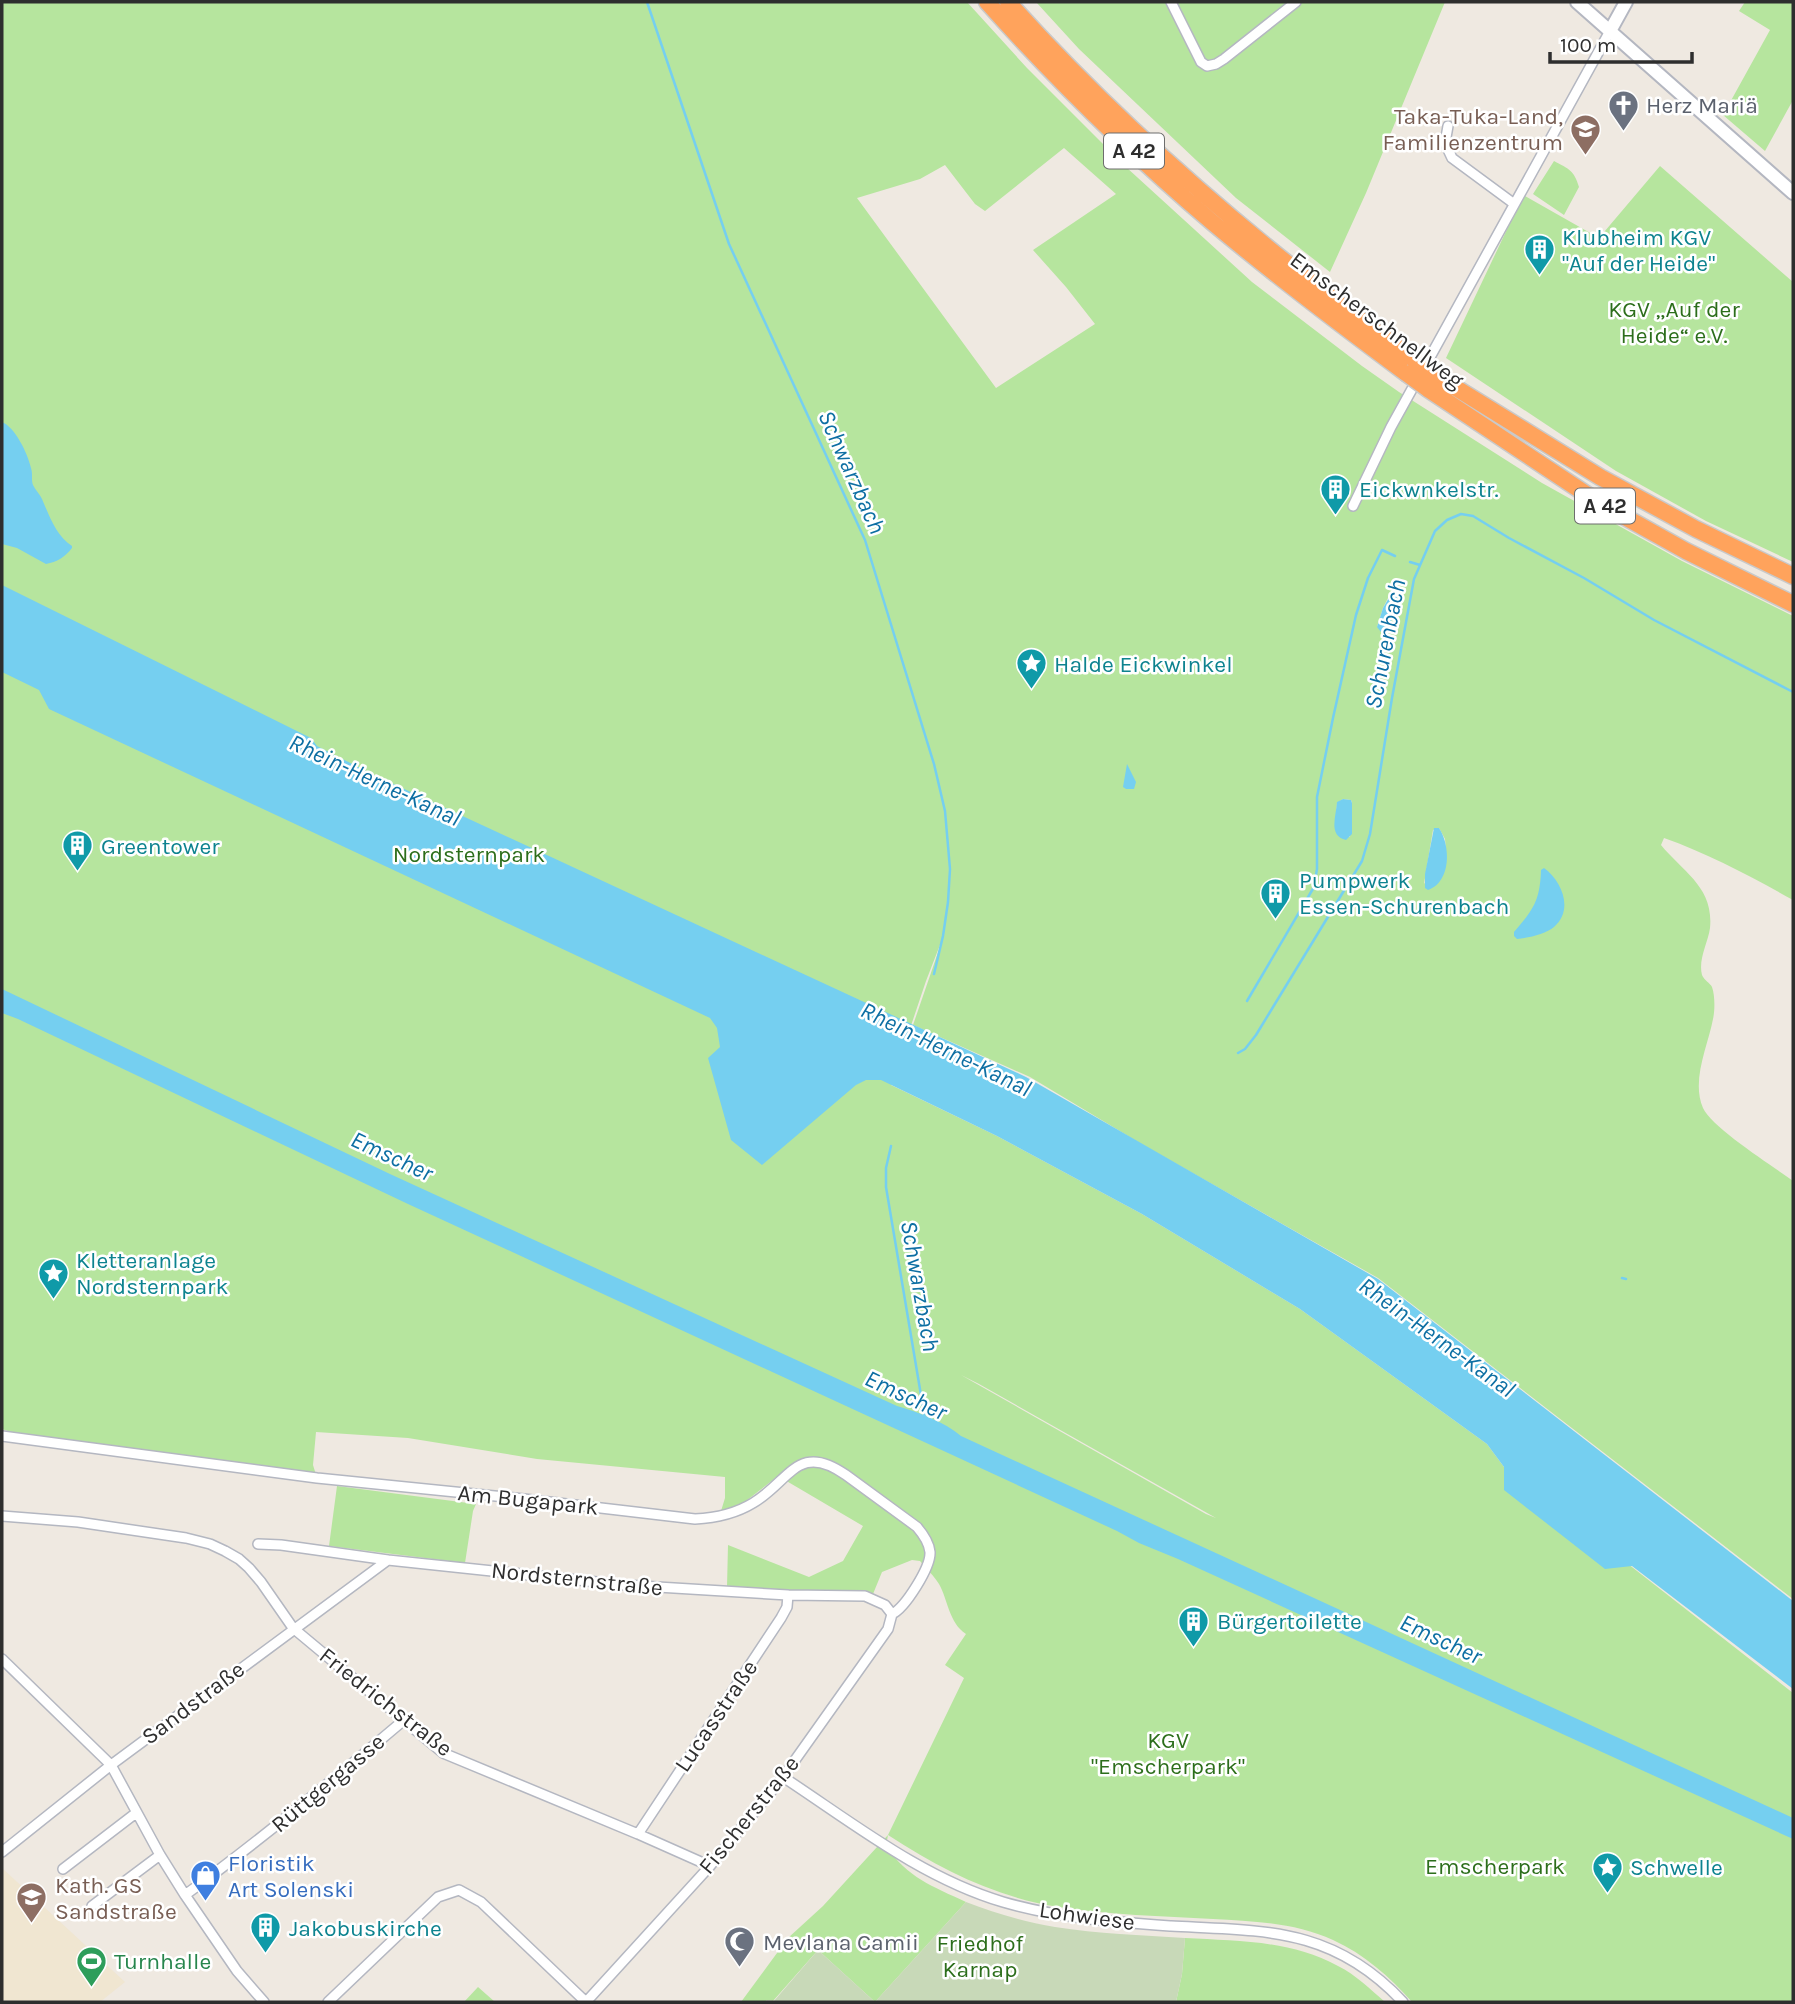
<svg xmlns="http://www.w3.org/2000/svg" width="1795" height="2004" font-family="Karla,sans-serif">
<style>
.education{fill:#f0e6d1}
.green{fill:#b6e59e;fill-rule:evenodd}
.cemetery{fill:#c8d9b8}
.water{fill:#75cff0}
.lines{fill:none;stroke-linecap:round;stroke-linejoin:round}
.stream{stroke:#75cff0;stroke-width:2.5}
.street-casing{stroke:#b4b7c1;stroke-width:12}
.secondary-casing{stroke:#b4b7c1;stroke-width:16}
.highway-casing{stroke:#c9c9c9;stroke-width:19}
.street{stroke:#fff;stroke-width:9}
.secondary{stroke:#fff;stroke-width:12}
.highway{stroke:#ffa35c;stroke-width:16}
.highway-bridge-casing{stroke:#c9c9c9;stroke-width:19;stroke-linecap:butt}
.highway-bridge{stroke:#ffa35c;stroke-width:16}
.labels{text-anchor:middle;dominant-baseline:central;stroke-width:5;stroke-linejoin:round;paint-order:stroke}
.shield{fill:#fff;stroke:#6d6d6d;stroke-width:2}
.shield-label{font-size:21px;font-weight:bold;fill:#2e2e2e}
.worship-label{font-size:23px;fill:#5b616d;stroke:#fff;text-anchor:start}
.education-label{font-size:23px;fill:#785e54;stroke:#fff;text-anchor:end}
.culture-label{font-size:23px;fill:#0d838f;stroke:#fff;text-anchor:start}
.park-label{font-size:23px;fill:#2c6e1b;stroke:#fff}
.street-label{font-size:23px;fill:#2e2e2e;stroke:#fff}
.shop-label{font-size:23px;fill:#366cbe;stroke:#fff;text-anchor:start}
.leisure-label{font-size:23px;fill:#27864d;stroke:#fff;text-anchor:start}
.water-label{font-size:24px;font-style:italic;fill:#0d6fa3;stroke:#fff}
</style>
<rect width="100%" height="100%" fill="#efe9e1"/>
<!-- education -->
<path class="education" d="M 2,1868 L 125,1982 L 100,2002 L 2,2002 Z"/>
<!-- green -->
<path class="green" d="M 2,2 L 967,2 L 1027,68 L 1126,167 L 1252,282 L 1362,366 L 1399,392 L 1542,483 L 1682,561 L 1793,616 L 1793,900 C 1752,877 1709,854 1664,838 L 1661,845 C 1683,872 1714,887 1710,928 C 1708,943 1698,959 1702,975 C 1704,980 1710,983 1712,987 C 1715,995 1715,1011 1713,1019 C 1708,1046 1691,1080 1703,1108 C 1712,1128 1773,1166 1793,1181 L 1793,1599 L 1378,1278 L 1143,1145 L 1030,1077 L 913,1025 L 945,932 L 926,981 L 891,1085 L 997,1136 L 1142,1214 L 1300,1309 L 1487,1444 L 1504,1467 L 1793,1693 L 1793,2002 L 1412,2002 C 1390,1977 1364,1954 1333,1940 C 1296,1923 1253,1921 1213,1919 C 1162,1916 1109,1915 1059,1907 C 995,1897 942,1870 888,1835 L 886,1846 C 908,1878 932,1886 966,1902 L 875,2002 L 818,1950 L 773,2001 L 767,2000 L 765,2002 L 741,2002 L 788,1938 L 823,1906 L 888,1835 L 964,1678 L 945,1665 L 966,1634 C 949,1623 948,1600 939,1584 C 934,1576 926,1568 920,1561 L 912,1560 L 882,1572 L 873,1594 L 727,1587 L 728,1545 L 809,1577 L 843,1561 L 863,1526 L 778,1476 L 742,1504 L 721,1511 L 725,1498 L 725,1477 L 537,1459 L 408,1438 L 316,1432 L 313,1465 L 317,1478 L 37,1441 L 2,1429 ZM 1064,148 L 1116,194 L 1033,250 L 1066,287 L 1095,324 L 996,388 L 857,198 L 920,179 L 945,165 L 975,204 L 985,211 ZM 1391,592 L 1398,593 L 1389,630 L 1377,627 L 1383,608 ZM 1343,799 L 1351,800 L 1352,803 L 1350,837 L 1335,830 L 1337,803 ZM 1439,828 L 1445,839 L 1446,850 L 1424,884 L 1433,830 ZM 961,1375 L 979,1384 L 1216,1518 L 1206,1514 Z
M 1036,2 L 1297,2 L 1279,17 L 1300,2 L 1445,2 L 1366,193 L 1330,272 L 1236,198 L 1079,49 Z
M 1745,2 L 1793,2 L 1793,100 L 1765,151 L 1723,115 L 1770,30 L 1739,11 Z
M 1554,161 C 1569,169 1574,170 1579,187 L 1564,215 L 1533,194 Z
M 1660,166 L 1793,282 L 1793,562 L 1706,521 L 1616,471 L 1446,358 L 1510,223 L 1525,196 L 1599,238 Z
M 337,1486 L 476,1504 L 473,1511 L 465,1563 L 329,1546 Z
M 1185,1938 C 1238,1941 1290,1940 1338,1966 C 1356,1975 1370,1989 1385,2002 L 1176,2002 L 1182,1974 Z
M 478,1987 L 495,2002 L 464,2002 Z"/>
<!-- cemetery -->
<path class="cemetery" d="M 966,1902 C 995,1913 1025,1922 1055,1927 C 1098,1934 1141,1935 1185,1938 L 1182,1974 L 1176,2002 L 765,2002 L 767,2000 L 774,2001 L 818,1950 L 875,2002 Z"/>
<!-- water -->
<path class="water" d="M 2,422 C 15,427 28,454 31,468 C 33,474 31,480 33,485 C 35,490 40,494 42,499 C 49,515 56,536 72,546 L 72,548 C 65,557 57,562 46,564 L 17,548 L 2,544 Z
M 2,585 L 311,738 L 317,746 L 374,775 L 1026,1077 L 1378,1279 L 1793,1601 L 1793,1689 L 1632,1566 L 1605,1569 L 1504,1490 L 1504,1467 L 1487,1444 L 1300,1309 L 1142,1214 L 997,1136 L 881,1080 L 866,1080 L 856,1085 L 762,1165 L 731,1140 L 708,1058 L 720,1047 L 717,1028 L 710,1018 L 49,709 L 39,690 L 2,672 Z
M 1394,589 L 1398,593 L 1389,630 L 1386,632 L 1381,632 L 1377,627 L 1383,608 Z
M 1127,764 L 1136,782 L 1134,789 L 1126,789 L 1123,787 Z
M 1343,799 L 1351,800 L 1352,803 L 1352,834 L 1346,840 C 1328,836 1336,817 1337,802 Z
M 1434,828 L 1439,828 C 1451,846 1451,882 1428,890 L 1425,888 L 1425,874 Z
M 1544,868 C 1562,881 1574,910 1554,927 C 1546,934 1528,938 1517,939 L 1514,936 L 1514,932 C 1533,910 1540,901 1541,870 Z
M 2,989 L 390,1174 L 897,1406 C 918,1412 945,1422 961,1436 L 1793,1818 L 1793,1839 L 1178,1559 L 1139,1543 L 1117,1531 L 408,1204 L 18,1019 L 2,1013 Z"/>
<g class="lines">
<!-- stream -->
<path class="stream" d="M 647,2 L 729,244 L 865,540 L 934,764 L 945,811 L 950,869 L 948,902 L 943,936 L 934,974
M 1410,562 L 1420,565
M 1247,1001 L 1314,887 L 1317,869 L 1317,797 L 1333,718 L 1356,615 L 1368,578 L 1382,550 L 1395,556
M 1238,1053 L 1245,1049 L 1256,1035 L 1362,861 L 1370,834 L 1392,698 L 1414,579 L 1435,531 L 1447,520 L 1461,514 L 1473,516 L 1509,538 L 1584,578 L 1654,620 L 1793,692
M 891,1146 L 886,1168 L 886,1187 L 925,1419
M 1622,1278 L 1626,1279"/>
<defs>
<path id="street" d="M 1171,2 L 1201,62 L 1207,66 L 1216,64 L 1224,59 L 1296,2
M 1448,126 L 1445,143 L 1452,158 L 1513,203
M 1424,368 L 1610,31
M 1353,506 L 1391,427 L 1417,380
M 2,1436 L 317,1478 L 524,1499 L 695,1519 C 716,1518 735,1514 753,1503 C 790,1481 798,1441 846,1475 L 917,1527 C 923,1534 929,1542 930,1552 C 931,1567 905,1608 892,1614
M 2,1516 L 78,1522 L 186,1538 L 210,1544 L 225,1551 L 239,1559 L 249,1568 L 261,1582 L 293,1628 L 443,1753 L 638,1834 L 710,1866
M 258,1544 L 281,1545 L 388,1560 L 625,1585 L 788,1595 L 865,1596 L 885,1605 L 892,1614
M 2,1659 L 111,1765 L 160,1855 L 185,1895 L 237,1971 L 264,2002
M 783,1777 C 853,1823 922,1878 1003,1902 C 1058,1918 1115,1922 1171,1926 C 1265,1931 1333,1927 1403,2002
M 638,1834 L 781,1618 L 787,1607 L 788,1595
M 2,1852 L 111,1765 L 388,1560
M 63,1869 L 136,1813
M 185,1895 C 261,1840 332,1781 404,1720
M 92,1906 L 160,1855
M 328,2002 L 438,1897 L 459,1890 L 481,1902 L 586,2002 L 710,1866 L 783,1777 L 888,1629 L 892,1614"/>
<path id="secondary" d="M 1577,2 L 1793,193
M 1610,31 L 1626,2"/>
<path id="highway" d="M 987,2 C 1057,80 1132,154 1212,222 C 1275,275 1340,324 1406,373
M 1008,2 C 1128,136 1266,253 1412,358
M 1435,375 L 1600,477 L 1696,529 L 1793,576
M 1428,389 L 1598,502 L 1686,551 L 1793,604"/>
</defs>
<!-- street casing -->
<use href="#street" class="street-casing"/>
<!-- secondary casing -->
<use href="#secondary" class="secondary-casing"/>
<!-- highway casing -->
<use href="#highway" class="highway-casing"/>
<!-- street -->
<use href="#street" class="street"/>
<!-- secondary -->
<use href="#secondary" class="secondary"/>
<!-- highway -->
<use href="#highway" class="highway"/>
<defs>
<path id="highway-bridge" d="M 1412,358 L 1435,375
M 1406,373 L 1428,389"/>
</defs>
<!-- highway-bridge casing -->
<use href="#highway-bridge" class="highway-bridge-casing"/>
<!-- highway-bridge -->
<use href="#highway-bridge" class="highway-bridge"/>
</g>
<!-- icons -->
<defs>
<symbol id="church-pin" viewBox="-11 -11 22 30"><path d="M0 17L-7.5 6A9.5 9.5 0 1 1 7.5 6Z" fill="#6b7280" stroke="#fff"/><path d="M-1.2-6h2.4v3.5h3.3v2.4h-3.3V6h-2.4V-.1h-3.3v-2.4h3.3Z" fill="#fff"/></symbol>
<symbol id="school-pin" viewBox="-11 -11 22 30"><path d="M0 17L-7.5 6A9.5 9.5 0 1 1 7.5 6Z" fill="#8d6e63" stroke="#fff"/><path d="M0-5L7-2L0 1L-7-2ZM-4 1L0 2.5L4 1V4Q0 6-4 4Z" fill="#fff"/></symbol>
<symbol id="building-pin" viewBox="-11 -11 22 30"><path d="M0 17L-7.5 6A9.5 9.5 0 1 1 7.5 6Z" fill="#0f9aa8" stroke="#fff"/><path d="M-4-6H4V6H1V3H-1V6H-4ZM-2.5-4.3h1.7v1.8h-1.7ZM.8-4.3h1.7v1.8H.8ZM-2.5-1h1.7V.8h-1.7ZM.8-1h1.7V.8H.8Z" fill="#fff"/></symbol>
<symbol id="sight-pin" viewBox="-11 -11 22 30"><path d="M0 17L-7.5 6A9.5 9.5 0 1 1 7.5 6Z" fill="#0f9aa8" stroke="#fff"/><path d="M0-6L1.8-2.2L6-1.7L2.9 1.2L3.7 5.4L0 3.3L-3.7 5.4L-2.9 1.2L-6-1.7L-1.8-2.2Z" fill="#fff"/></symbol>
<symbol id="shop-pin" viewBox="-11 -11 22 30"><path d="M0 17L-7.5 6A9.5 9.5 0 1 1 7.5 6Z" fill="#3f7fe0" stroke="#fff"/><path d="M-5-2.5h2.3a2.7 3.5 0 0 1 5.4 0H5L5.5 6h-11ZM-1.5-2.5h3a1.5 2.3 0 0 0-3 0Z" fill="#fff"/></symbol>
<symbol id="mosque-pin" viewBox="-11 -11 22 30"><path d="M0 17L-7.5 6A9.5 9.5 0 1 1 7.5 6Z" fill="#6b7280" stroke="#fff"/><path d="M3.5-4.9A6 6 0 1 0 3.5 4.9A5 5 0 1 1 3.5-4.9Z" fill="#fff"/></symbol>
<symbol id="stadium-pin" viewBox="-11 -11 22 30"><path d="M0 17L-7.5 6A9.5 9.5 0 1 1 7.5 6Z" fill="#2e9e5b" stroke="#fff"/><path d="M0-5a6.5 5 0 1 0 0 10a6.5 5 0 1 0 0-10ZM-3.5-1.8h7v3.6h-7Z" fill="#fff"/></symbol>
</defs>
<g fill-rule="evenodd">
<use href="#church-pin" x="1606" y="88" width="35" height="47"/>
<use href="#school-pin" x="1568" y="112" width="35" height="47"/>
<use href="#building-pin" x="1522" y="232" width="35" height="47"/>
<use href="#building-pin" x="1318" y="472" width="35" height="47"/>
<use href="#sight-pin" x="1014" y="646" width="35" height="47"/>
<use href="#building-pin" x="60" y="828" width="35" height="47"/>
<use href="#building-pin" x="1258" y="876" width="35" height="47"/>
<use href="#sight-pin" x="36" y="1256" width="35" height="47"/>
<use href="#building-pin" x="1176" y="1604" width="35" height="47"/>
<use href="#sight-pin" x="1590" y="1850" width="35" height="47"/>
<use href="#shop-pin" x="188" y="1858" width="35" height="47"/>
<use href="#school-pin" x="14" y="1880" width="35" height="47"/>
<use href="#building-pin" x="248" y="1910" width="35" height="47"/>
<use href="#mosque-pin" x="722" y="1924" width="35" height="47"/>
<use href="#stadium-pin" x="74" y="1944" width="35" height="47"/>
</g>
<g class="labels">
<!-- shield labels -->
<g class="shield">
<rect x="1104" y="133.5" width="60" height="35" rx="5"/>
<rect x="1575" y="488.5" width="60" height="35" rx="5"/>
</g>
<g class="shield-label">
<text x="1134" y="151">A 42</text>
<text x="1605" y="506">A 42</text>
</g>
<!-- worship labels -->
<g class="worship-label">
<text x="1646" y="105">Herz Mariä</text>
<text x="763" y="1942">Mevlana Camii</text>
</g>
<!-- education labels -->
<g class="education-label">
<text x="1563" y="116">Taka-Tuka-Land,<tspan x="1563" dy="26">Familienzentrum</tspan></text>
<text x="55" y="1885" text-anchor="start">Kath. GS<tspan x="55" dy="26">Sandstraße</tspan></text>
</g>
<!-- culture labels -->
<g class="culture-label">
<text x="1562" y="237">Klubheim KGV<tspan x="1562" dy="26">"Auf der Heide"</tspan></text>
<text x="1359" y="489">Eickwnkelstr.</text>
<text x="1054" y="664">Halde Eickwinkel</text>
<text x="101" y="846">Greentower</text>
<text x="1299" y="880">Pumpwerk<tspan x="1299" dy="26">Essen-Schurenbach</tspan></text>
<text x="76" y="1260">Kletteranlage<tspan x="76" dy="26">Nordsternpark</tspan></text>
<text x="1217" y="1621">Bürgertoilette</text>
<text x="1630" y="1867">Schwelle</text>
<text x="289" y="1928">Jakobuskirche</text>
</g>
<!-- park labels -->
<g class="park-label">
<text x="1674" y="309">KGV „Auf der<tspan x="1674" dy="26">Heide“ e.V.</tspan></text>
<text x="469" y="854">Nordsternpark</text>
<text x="1168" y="1740">KGV<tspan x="1168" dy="26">"Emscherpark"</tspan></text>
<text x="1495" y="1866">Emscherpark</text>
<text x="980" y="1943">Friedhof<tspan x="980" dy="26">Karnap</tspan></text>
</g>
<!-- street labels -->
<g class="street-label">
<text transform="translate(1377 320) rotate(37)">Emscherschnellweg</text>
<text transform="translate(528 1500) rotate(6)">Am Bugapark</text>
<text transform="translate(577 1579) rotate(6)">Nordsternstraße</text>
<text transform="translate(386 1702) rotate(38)">Friedrichstraße</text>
<text transform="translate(193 1703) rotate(-37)">Sandstraße</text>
<text transform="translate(716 1716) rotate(-56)">Lucasstraße</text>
<text transform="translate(328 1783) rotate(-40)">Rüttgergasse</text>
<text transform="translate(749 1815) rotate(-51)">Fischerstraße</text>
<text transform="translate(1087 1916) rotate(8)">Lohwiese</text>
</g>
<!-- shop labels -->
<g class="shop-label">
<text x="228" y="1863">Floristik<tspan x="228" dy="26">Art Solenski</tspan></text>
</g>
<!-- leisure labels -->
<g class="leisure-label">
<text x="114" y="1961">Turnhalle</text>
</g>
<!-- water labels -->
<g class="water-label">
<text transform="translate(852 472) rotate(66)">Schwarzbach</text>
<text transform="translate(1385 644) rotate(-79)">Schurenbach</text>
<text transform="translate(375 780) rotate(25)">Rhein-Herne-Kanal</text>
<text transform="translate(946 1049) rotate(26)">Rhein-Herne-Kanal</text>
<text transform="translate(392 1156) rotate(25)">Emscher</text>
<text transform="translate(920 1286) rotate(80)">Schwarzbach</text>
<text transform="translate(1437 1337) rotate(36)">Rhein-Herne-Kanal</text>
<text transform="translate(906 1395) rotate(25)">Emscher</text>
<text transform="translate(1441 1639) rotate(25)">Emscher</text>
</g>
</g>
<!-- border -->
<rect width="1795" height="2004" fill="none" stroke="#2e2e2e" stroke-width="7"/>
<!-- scale -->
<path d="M1550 52v10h142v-10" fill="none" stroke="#2e2e2e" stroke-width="3.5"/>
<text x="1560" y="52" font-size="21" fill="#2e2e2e" stroke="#ffffff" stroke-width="5" paint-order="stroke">100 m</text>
</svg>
